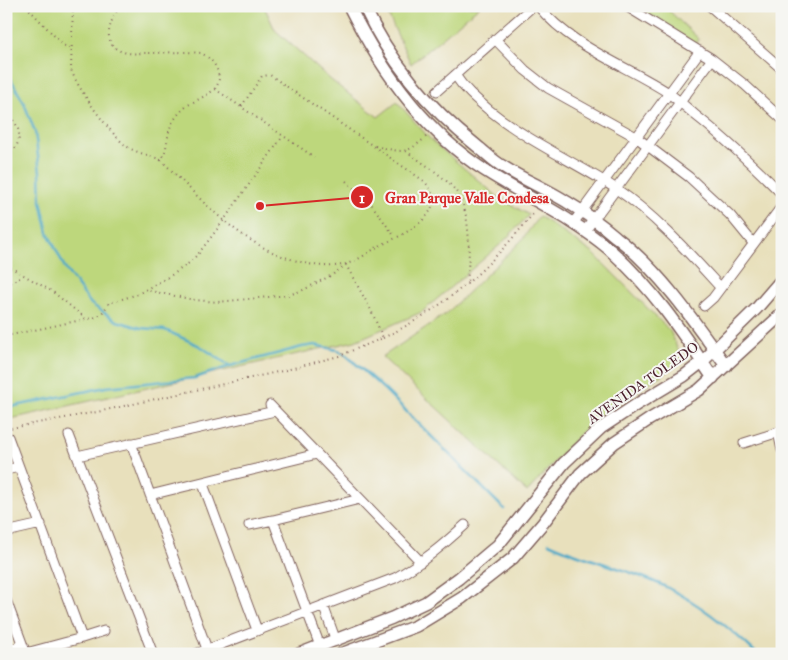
<svg xmlns="http://www.w3.org/2000/svg" width="788" height="660" font-family="'IM FELL Great Primer',serif">
<style>
.green{fill:#bdd77c;stroke:#847b54}
.lines{fill:none;stroke-linecap:round;stroke-linejoin:round}
.stream{stroke:#48a7c7;stroke-width:2.5}
.minor-casing{stroke:#81635e;stroke-width:11}
.tertiary-casing{stroke:#81635e;stroke-width:14}
.path{stroke:#81635e;stroke-width:2;stroke-dasharray:1 4;stroke-linecap:butt}
.minor{stroke:#fff;stroke-width:9}
.tertiary{stroke:#fff;stroke-width:11}
.labels{text-anchor:middle;dominant-baseline:central;stroke-width:4;stroke-linejoin:round;paint-order:stroke}
.street-label{font-size:14px;fill:#4a1f2b;stroke:#f6f6f2}
.leader{fill:none;stroke:#d62828;stroke-width:2}
.callout-dot{fill:#d62828;stroke:#f6f6f2;stroke-width:2}
.mark-label{font-size:15px;text-anchor:middle;font-weight:bold;fill:#fff}
.callout-label{font-size:15px;text-anchor:middle;font-weight:bold;fill:#d62828;stroke:#f6f6f2;stroke-width:4;stroke-linejoin:round;paint-order:stroke}
</style>
<rect width="100%" height="100%" fill="#f6f6f2"/>
<filter id="ink" filterUnits="userSpaceOnUse"><feTurbulence type="fractalNoise" baseFrequency=".02" numOctaves="2"/><feDisplacementMap in="SourceGraphic" scale="10" xChannelSelector="R" yChannelSelector="G"/><feConvolveMatrix kernelMatrix="1 2 1 2 8 2 1 2 1" color-interpolation-filters="sRGB"/></filter>
<filter id="wash" filterUnits="userSpaceOnUse"><feTurbulence type="fractalNoise" baseFrequency=".0096" numOctaves="4" result="noise"/><feDisplacementMap in="SourceGraphic" scale="20" xChannelSelector="R" yChannelSelector="G"/><feGaussianBlur stdDeviation="1.12" result="paint"/><feColorMatrix in="noise" values="0 0 0 0 0 0 0 0 0 0 0 0 0 0 0 0 0 1.4 0 .05"/><feComposite in="paint" operator="in"/></filter>
<g filter="url(#wash)">
<rect width="100%" height="100%" fill="#e8e0bc"/>
<!-- green -->
<path class="green" d="M 6,6 L 264,6 L 275,30 L 331,80 L 378,117 L 397,102 L 432,141 L 498,197 L 529,215 L 501,244 L 422,312 L 355,341 L 6,420 Z
M 384,6 L 480,6 L 411,64 Z
M 635,6 L 664,6 L 699,39 L 696,45 Z
M 539,216 L 593,253 L 670,331 L 683,361 L 593,420 L 527,492 L 382,357 L 447,313 L 522,240 Z"/>
<g class="lines">
<!-- stream -->
<path class="stream" d="M 6,70 L 24,103 L 35,132 L 40,172 L 41,201 L 48,233 L 66,270 L 91,304 L 117,321 L 141,328 L 165,330 L 200,346 L 230,366 L 302,347 L 315,345 L 337,350 L 346,355 L 385,390 L 504,509
M 6,408 L 106,387 L 195,378 L 230,366
M 549,543 C 587,561 630,569 668,588 C 702,605 730,628 757,654"/>
</g>
</g>
<g filter="url(#ink)">
<g class="lines">
<defs>
<path id="minor" d="M 538,6 C 572,47 623,64 667,92 C 677,99 686,107 694,114 C 726,139 754,166 782,194
M 626,6 L 712,59 L 745,85 L 782,119
M 710,6 L 782,69
M 495,39 L 525,70 L 548,88 L 636,137 L 689,177 L 730,215 L 753,243
M 455,75 C 464,89 476,99 489,110 C 529,142 573,161 615,188 C 655,215 688,252 720,287
M 437,91 L 533,6
M 574,222 L 700,51
M 585,231 L 712,59
M 704,306 L 713,298 L 782,206
M 270,405 L 421,562
M 778,432 L 782,450
M 69,435 L 153,654
M 8,437 L 82,638 L 26,653
M 131,443 L 207,649
M 744,443 L 782,431
M 77,456 L 275,411
M 6,470 L 19,467
M 203,484 L 257,630
M 150,495 L 317,454
M 273,520 L 360,499
M 249,525 L 273,520 L 320,646
M 6,532 L 41,524
M 6,600 L 26,654
M 323,605 L 336,641
M 82,638 L 104,631
M 6,650 L 23,646
M 196,654 L 395,578 C 422,563 443,545 465,525"/>
<path id="tertiary" d="M 349,6 C 381,70 424,131 484,170 C 526,197 571,217 609,249 C 651,286 682,332 713,378
M 364,6 C 390,62 429,108 477,146 C 486,153 494,162 504,167 C 524,180 547,189 567,202 C 584,212 601,224 616,237 C 659,270 695,322 726,366
M 299,654 L 392,618 L 426,602 L 459,578 L 498,545 L 564,463 L 601,428 L 639,403 L 684,376 L 702,362 L 757,308 L 782,279
M 341,654 L 416,626 L 462,598 L 513,558 L 543,523 L 580,474 L 614,443 L 650,419 L 699,390 L 782,314"/>
</defs>
<!-- minor casing -->
<use href="#minor" class="minor-casing"/>
<!-- tertiary casing -->
<use href="#tertiary" class="tertiary-casing"/>
<!-- path -->
<path class="path" d="M 26,6 L 63,45 L 71,49
M 73,6 L 71,69 C 76,87 110,133 125,145 C 135,153 150,155 161,160 C 169,148 166,131 174,120 C 178,114 182,110 187,106 C 199,97 224,92 218,73 C 216,64 209,57 201,53 C 183,51 164,53 146,53 C 140,53 133,54 127,53 C 99,47 109,22 120,6
M 215,89 L 314,157
M 6,113 C 23,127 24,143 6,158
M 375,146 C 403,152 405,156 427,136
M 406,151 C 422,163 442,174 455,190 C 473,213 469,258 467,285
M 161,160 C 203,201 241,247 301,262 C 314,266 332,268 346,264 C 357,261 369,252 379,246 C 402,235 454,213 424,181 L 270,75 L 262,76 L 241,107
M 346,181 L 372,205 L 395,237
M 6,265 L 53,292 L 85,318
M 6,286 L 23,276
M 6,336 L 86,319 C 99,318 102,314 109,303 L 138,294 L 175,273 L 189,263 L 199,253 L 224,220 L 283,136
M 383,338 C 448,306 488,269 533,214
M 11,428 L 97,412 L 282,371 L 339,356 L 383,338 L 371,310 L 346,265 L 332,275 L 301,291 L 288,295 L 218,302 L 195,300 L 146,290"/>
<!-- minor -->
<use href="#minor" class="minor"/>
<!-- tertiary -->
<use href="#tertiary" class="tertiary"/>
</g>
</g>
<g class="labels">
<!-- street labels -->
<g class="street-label">
<text transform="translate(643 383) rotate(-35)">AVENIDA TOLEDO</text>
</g>
</g>
<!-- callouts -->
<path class="leader" d="M260 206L362 197"/>
<g class="callout-dot">
<circle cx="260" cy="206" r="5"/>
<circle cx="362" cy="197" r="12"/>
</g>
<g class="mark-label">
<text x="362" y="203">1</text>
</g>
<g class="callout-label">
<text x="467" y="203">Gran Parque Valle Condesa</text>
</g>
<!-- margin -->
<rect width="788" height="660" fill="none" stroke="#f6f6f2" stroke-width="25"/>
</svg>
